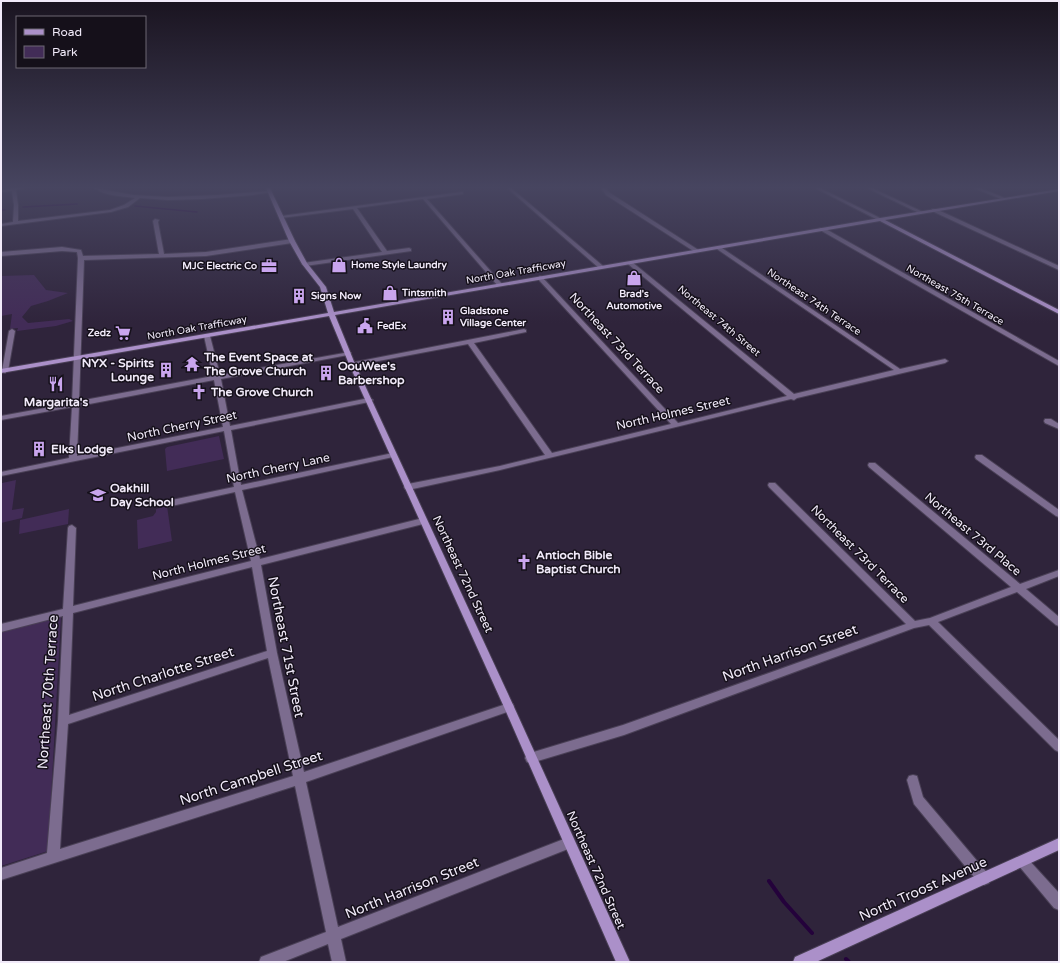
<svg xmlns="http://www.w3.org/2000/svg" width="1060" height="963" font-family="'Varela Round',sans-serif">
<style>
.green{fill:#422c57}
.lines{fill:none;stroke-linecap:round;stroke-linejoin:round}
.stream-far1{stroke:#24023b;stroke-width:1.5}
.stream{stroke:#24023b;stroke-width:4}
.street-casing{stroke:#4a4056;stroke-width:2}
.secondary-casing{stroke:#4a4056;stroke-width:2}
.street{fill:#7c6c8f;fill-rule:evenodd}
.secondary{fill:#ab90c9;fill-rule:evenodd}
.labels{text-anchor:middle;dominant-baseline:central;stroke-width:3;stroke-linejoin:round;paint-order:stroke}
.far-poi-label{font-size:10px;font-weight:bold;fill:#f1eaf9;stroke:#15101a;text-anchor:start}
.far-street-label{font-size:10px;fill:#f1eaf9;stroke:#15101a}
.street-label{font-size:12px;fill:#f1eaf9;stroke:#15101a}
.poi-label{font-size:12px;font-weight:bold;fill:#f1eaf9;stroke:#15101a;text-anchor:start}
.near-street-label{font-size:14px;fill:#f1eaf9;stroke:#15101a}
</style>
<rect width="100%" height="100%" fill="#2f243b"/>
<!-- green -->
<path class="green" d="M 34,275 L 46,290 L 68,293 L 48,301 L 31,306 L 22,317 L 28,323 L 69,319 L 73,321 L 56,326 L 17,331 L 18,328 L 10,329 L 12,314 L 1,316 L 1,276 Z
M 219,436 L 224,459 L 167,471 L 165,449 L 167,447 Z
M 16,480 L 12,510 L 24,508 L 22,518 L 1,523 L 2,483 Z
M 167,506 L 172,541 L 138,549 L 137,520 L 153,516 L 156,512 L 156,509 Z
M 69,509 L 68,524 L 19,534 L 20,520 Z
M 61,617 L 48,851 L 1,866 L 1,632 Z"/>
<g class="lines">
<!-- stream-far1 -->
<path class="stream-far1" d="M 135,206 L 197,212
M 23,207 L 77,204
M 1,210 L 5,210"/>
<!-- stream -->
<path class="stream" d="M 769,881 L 784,902 L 812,933
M 846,959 L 849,962"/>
<defs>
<path id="street" d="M 14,188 L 24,188 L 16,190 L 18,205 L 18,221 L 110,210 L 124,205 L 135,198 C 123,196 104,196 95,188 L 133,195 L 168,197 L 218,195 L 270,191 L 272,192 L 253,195 L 202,199 L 168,200 L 140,198 L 128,207 L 111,212 L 1,226 L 1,224 L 13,222 L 14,205 L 12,191 L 1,192 L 1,190 Z
M 507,188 L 511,188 L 603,266 L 603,268 L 599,268 Z
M 601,188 L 605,188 L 610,193 L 700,251 L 695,252 L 606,195 Z
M 815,188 L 820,188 L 882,219 L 878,220 Z
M 867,188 L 872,188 L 923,212 L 919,213 Z
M 974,188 L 980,188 L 1005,198 L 1001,199 Z
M 461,192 L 463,192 L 463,194 L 427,199 L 502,284 L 502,286 L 498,286 L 423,199 L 357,208 L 387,251 L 409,248 L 411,249 L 411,251 L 305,266 L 302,264 L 303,263 L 382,252 L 353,209 L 281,218 L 279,217 L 281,216 Z
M 932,209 L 936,209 L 1059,266 L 1059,270 L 932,211 Z
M 155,219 L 159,220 L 158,222 L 164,254 L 206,252 L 292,239 L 295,241 L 292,243 L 206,256 L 84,260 L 79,401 L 213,376 L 204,336 L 207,334 L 210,336 L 220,375 L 350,352 L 351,353 L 348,355 L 221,379 L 230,426 L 369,398 L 373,400 L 369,402 L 231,430 L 241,485 L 393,453 L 397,455 L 393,457 L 242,490 L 260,559 L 423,518 L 427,521 L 423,524 L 261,565 L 277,653 L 304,772 L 509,703 L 513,704 L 514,707 L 513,710 L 306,782 L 338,927 L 569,837 L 573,839 L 575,843 L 573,847 L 341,939 L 346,962 L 332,962 L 328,944 L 283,962 L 259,962 L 261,957 L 326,932 L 295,786 L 1,880 L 1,868 L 47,853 L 58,721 L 63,616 L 1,632 L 1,624 L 63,609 L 68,528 L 69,526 L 72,525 L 76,528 L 73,606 L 251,561 L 235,492 L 167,507 L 163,504 L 167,501 L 234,487 L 224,431 L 1,476 L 1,472 L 69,458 L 72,407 L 1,420 L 1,416 L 72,403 L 78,258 L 77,252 L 62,251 L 1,256 L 1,252 L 62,247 L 81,250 L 83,256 L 159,254 L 153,221 ZM 214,380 L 223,427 L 77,456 L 79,406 ZM 252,567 L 267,651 L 69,715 L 73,613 ZM 268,658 L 293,776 L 60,849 L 68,724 Z
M 820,228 L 824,228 L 1059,361 L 1059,366 L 820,230 Z
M 719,246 L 900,369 L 945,359 L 948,361 L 945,363 L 797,398 L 794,400 L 791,399 L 500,470 L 408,490 L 405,489 L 404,487 L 405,485 L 408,484 L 500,466 L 545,455 L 468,344 L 352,366 L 349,364 L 350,363 L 524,329 L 526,330 L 526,332 L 474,343 L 552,453 L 671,424 L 538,279 L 537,278 L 540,276 L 542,277 L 678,423 L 787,396 L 628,264 L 628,262 L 632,262 L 794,394 L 894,370 L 717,249 L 716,248 Z
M 12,329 L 15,331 L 8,371 L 5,373 L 2,371 L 9,331 Z
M 1045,419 L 1051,419 L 1059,424 L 1059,429 L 1045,423 L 1044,421 Z
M 976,455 L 982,455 L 1059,510 L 1059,517 L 1056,516 L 976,459 L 975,457 Z
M 869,463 L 875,463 L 1020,584 L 1059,570 L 1059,576 L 1026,589 L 1059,617 L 1059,626 L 1056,625 L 1017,592 L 938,622 L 1059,740 L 1059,752 L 1055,750 L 929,625 L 914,628 L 624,735 L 531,763 L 527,762 L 525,758 L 527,754 L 623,725 L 906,624 L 769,487 L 768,485 L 769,483 L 775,483 L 915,621 L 930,618 L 1011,587 L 869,467 L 868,465 Z
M 913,775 L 917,776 L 923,797 L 989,875 L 990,879 L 989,883 L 984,885 L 979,883 L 914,804 L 907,780 L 909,776 Z
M 1023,856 L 1027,858 L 1059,893 L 1059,910 L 1054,908 L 1019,866 L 1017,862 L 1019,858 Z"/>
<path id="secondary" d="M 266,188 L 270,188 L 295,241 L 307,263 L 326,287 L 334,312 L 880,218 L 1059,189 L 1059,191 L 885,220 L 1059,310 L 1059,314 L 880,221 L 335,315 L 355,364 L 514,707 L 630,962 L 616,962 L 504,707 L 349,364 L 329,316 L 1,373 L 1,369 L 328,313 L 320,287 L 302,264 L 289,241 Z
M 1059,838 L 1059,850 L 816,962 L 793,962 L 795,957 Z"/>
</defs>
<!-- street casing -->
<use href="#street" class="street-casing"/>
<!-- secondary casing -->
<use href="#secondary" class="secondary-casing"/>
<!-- street -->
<use href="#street" class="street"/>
<!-- secondary -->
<use href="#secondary" class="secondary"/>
</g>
<!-- sky -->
<linearGradient id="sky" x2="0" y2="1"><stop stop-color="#1a1420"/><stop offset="0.58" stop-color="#474560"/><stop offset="1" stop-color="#474560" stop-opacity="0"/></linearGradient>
<rect width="1060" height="323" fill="url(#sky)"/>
<!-- icons -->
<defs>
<symbol id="shop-bare" viewBox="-9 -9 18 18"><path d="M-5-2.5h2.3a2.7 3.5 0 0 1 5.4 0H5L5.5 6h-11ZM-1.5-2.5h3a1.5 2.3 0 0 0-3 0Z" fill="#c9a5ee" stroke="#15101a" stroke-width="2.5" paint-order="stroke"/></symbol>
<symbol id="office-bare" viewBox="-9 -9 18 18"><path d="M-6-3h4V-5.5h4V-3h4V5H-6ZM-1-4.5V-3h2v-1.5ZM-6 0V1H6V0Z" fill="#c9a5ee" stroke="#15101a" stroke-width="2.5" paint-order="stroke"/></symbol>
<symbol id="building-bare" viewBox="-9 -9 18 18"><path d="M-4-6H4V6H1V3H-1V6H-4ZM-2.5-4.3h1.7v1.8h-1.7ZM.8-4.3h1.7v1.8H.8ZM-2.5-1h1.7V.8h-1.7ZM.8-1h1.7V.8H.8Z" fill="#c9a5ee" stroke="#15101a" stroke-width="2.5" paint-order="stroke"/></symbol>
<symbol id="civic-bare" viewBox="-9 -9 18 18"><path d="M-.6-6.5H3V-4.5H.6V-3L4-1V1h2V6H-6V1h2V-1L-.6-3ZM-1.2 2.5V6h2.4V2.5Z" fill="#c9a5ee" stroke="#15101a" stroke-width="2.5" paint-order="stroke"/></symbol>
<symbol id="supermarket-bare" viewBox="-9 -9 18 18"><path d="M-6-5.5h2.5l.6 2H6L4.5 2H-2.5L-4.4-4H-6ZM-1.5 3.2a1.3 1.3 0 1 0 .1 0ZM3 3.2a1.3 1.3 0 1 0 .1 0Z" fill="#c9a5ee" stroke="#15101a" stroke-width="2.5" paint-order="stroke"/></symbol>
<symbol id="temple-bare" viewBox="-9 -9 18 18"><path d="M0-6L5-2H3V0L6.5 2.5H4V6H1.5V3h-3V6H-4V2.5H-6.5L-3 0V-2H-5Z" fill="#c9a5ee" stroke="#15101a" stroke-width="2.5" paint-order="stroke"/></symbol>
<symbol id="restaurant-bare" viewBox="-9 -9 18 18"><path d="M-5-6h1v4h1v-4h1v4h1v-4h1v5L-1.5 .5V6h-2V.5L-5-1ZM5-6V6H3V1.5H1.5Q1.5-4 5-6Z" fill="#c9a5ee" stroke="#15101a" stroke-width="2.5" paint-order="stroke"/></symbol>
<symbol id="church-bare" viewBox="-9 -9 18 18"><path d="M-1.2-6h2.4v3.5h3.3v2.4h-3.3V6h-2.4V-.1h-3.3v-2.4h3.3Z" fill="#c9a5ee" stroke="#15101a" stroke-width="2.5" paint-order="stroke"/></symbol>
<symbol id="school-bare" viewBox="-9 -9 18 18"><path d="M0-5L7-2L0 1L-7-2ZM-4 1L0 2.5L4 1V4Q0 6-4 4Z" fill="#c9a5ee" stroke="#15101a" stroke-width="2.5" paint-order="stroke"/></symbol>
</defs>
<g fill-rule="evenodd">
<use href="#shop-bare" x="328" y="254" width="22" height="22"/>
<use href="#office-bare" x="258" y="255" width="22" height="22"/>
<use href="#shop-bare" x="623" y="267" width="22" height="22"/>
<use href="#shop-bare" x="379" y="282" width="22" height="22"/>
<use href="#building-bare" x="288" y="285" width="22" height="22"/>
<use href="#building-bare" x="437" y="306" width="22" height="22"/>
<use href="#civic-bare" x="354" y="315" width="22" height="22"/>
<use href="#supermarket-bare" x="112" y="322" width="22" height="22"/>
<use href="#temple-bare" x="181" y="353" width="22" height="22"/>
<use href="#building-bare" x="155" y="359" width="22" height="22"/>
<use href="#building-bare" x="315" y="362" width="22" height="22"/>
<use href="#restaurant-bare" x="45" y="373" width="22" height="22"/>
<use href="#church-bare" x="188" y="381" width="22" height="22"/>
<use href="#building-bare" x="28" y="438" width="22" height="22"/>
<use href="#school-bare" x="87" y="484" width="22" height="22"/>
<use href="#church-bare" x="513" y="551" width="22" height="22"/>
</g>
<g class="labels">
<!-- far-poi labels -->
<g class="far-poi-label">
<text x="351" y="265">Home Style Laundry</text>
<text x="257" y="266" text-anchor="end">MJC Electric Co</text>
<text x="402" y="293">Tintsmith</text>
<text x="634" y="294" text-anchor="middle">Brad's<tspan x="634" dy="12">Automotive</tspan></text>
<text x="311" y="296">Signs Now</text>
<text x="460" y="311">Gladstone<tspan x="460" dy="12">Village Center</tspan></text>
<text x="377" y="326">FedEx</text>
<text x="111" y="333" text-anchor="end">Zedz</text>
</g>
<!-- far-street labels -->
<g class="far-street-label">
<text transform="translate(516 272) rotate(-10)">North Oak Trafficway</text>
<text transform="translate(955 295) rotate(30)">Northeast 75th Terrace</text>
<text transform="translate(814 302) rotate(34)">Northeast 74th Terrace</text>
<text transform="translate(719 321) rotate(40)">Northeast 74th Street</text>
<text transform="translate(197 328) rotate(-10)">North Oak Trafficway</text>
</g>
<!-- street labels -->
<g class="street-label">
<text transform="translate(617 343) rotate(47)">Northeast 73rd Terrace</text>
<text transform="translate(673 413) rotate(-13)">North Holmes Street</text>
<text transform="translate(182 426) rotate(-12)">North Cherry Street</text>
<text transform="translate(278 468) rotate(-12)">North Cherry Lane</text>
<text transform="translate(973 534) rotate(40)">Northeast 73rd Place</text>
<text transform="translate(860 554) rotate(45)">Northeast 73rd Terrace</text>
<text transform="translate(209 562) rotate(-14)">North Holmes Street</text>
<text transform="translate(463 574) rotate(65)">Northeast 72nd Street</text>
<text transform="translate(596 870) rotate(66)">Northeast 72nd Street</text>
</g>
<!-- poi labels -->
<g class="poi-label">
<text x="204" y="357">The Event Space at<tspan x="204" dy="14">The Grove Church</tspan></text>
<text x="154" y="363" text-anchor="end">NYX - Spirits<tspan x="154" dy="14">Lounge</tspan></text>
<text x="338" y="366">OouWee's<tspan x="338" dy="14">Barbershop</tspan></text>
<text x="211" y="392">The Grove Church</text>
<text x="56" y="402" text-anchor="middle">Margarita's</text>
<text x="51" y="449">Elks Lodge</text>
<text x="110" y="488">Oakhill<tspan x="110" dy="14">Day School</tspan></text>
<text x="536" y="555">Antioch Bible<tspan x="536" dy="14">Baptist Church</tspan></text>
</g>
<!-- near-street labels -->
<g class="near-street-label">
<text transform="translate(286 647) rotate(79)">Northeast 71st Street</text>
<text transform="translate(790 653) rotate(-20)">North Harrison Street</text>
<text transform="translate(163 674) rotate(-18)">North Charlotte Street</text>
<text transform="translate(48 692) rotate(-86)">Northeast 70th Terrace</text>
<text transform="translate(251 778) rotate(-18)">North Campbell Street</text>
<text transform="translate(412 888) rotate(-22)">North Harrison Street</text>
<text transform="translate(923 889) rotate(-24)">North Troost Avenue</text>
</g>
</g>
<!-- border -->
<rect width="1060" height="963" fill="none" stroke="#f1eaf9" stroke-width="4"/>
<!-- legend -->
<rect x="16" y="16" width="130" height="52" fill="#15101a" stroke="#6d6773"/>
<rect x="24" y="29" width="20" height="6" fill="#ab90c9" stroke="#6d6773"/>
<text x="52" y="36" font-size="12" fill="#f1eaf9">Road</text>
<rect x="24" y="46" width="20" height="12" fill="#422c57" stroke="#6d6773"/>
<text x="52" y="56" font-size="12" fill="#f1eaf9">Park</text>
</svg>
